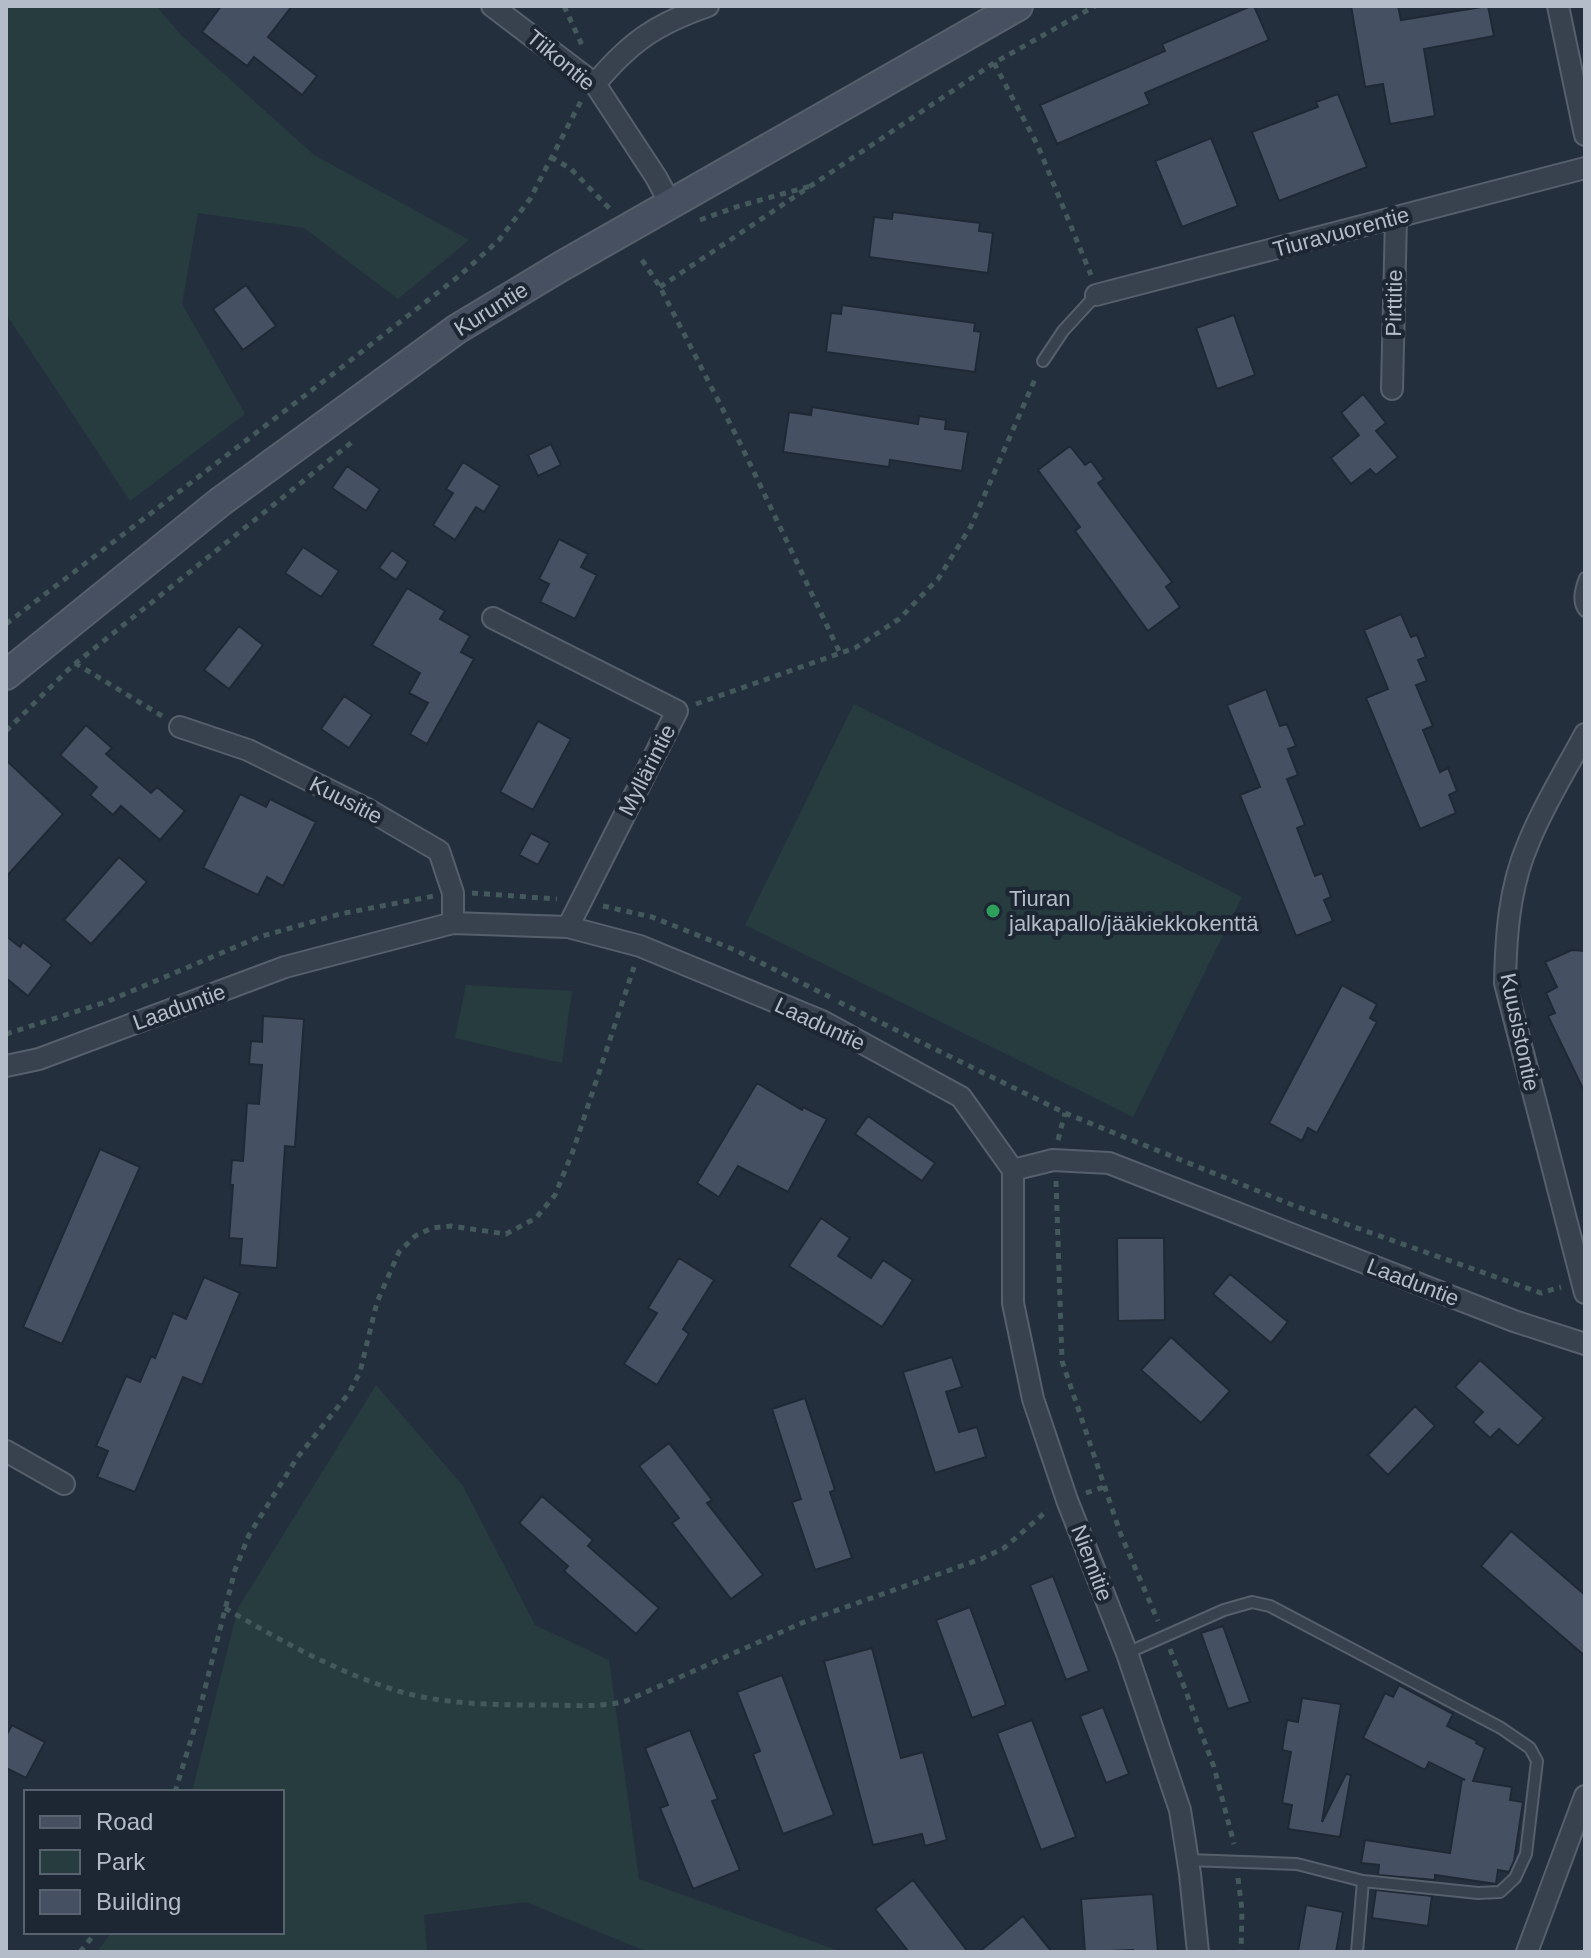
<svg xmlns="http://www.w3.org/2000/svg" width="1591" height="1958" font-family="Arial,sans-serif">
<style>
.green{fill:#263c3f}
.building{fill:#455162;stroke:#1f2835;stroke-width:2}
.lines{fill:none;stroke-linecap:round;stroke-linejoin:round}
.lane-casing{stroke:#565f6c;stroke-width:14}
.street-casing{stroke:#565f6c;stroke-width:24}
.secondary-casing{stroke:#565f6c;stroke-width:32}
.path{stroke:#44595c;stroke-width:5;stroke-dasharray:6 6;stroke-linecap:butt}
.lane{stroke:#38414e;stroke-width:10}
.street{stroke:#38414e;stroke-width:20}
.secondary{stroke:#465061;stroke-width:28}
.leisure-dot{fill:#2e9e5b;stroke:#1d2633;stroke-width:3}
.labels{text-anchor:middle;dominant-baseline:central;stroke-width:8;stroke-linejoin:round;paint-order:stroke}
.street-label{font-size:22px;fill:#b4bcc9;stroke:#1d2633}
.poi-label{font-size:22px;fill:#b4bcc9;stroke:#1d2633;text-anchor:start}
</style>
<rect width="100%" height="100%" fill="#242f3e"/>
<!-- green -->
<path class="green" d="M 6,6 L 156,6 L 182,36 L 314,155 L 469,240 L 398,299 L 304,228 L 198,213 L 182,304 L 245,414 L 130,501 L 6,314 Z
M 854,704 L 1242,897 L 1133,1117 L 745,925 Z
M 466,985 L 572,991 L 562,1063 L 455,1038 Z
M 376,1385 L 463,1486 L 535,1625 L 609,1660 L 639,1879 L 842,1952 L 648,1952 L 526,1902 L 424,1915 L 427,1952 L 97,1952 L 112,1932 L 282,1932 L 282,1792 L 192,1792 L 238,1608 Z"/>
<!-- building -->
<path class="building" d="M 221,6 L 292,6 L 268,37 L 317,76 L 302,95 L 254,57 L 247,66 L 202,32 Z
M 1251,6 L 1254,6 L 1269,40 L 1145,93 L 1150,104 L 1057,144 L 1040,105 L 1165,51 L 1162,44 Z
M 1351,6 L 1398,6 L 1401,20 L 1488,6 L 1494,36 L 1424,49 L 1435,116 L 1390,124 L 1383,84 L 1365,87 Z
M 1338,94 L 1367,167 L 1279,201 L 1252,132 L 1318,107 L 1316,102 Z
M 1211,138 L 1238,206 L 1182,227 L 1155,161 Z
M 893,212 L 980,223 L 979,231 L 993,233 L 988,273 L 869,257 L 874,217 L 892,219 Z
M 246,285 L 276,326 L 243,350 L 213,309 Z
M 842,305 L 975,323 L 974,331 L 981,332 L 975,372 L 826,352 L 831,313 L 841,314 Z
M 1234,315 L 1255,375 L 1217,389 L 1196,328 Z
M 1363,394 L 1386,423 L 1376,431 L 1398,457 L 1376,475 L 1370,469 L 1351,484 L 1331,458 L 1359,435 L 1341,413 Z
M 812,407 L 918,424 L 919,416 L 946,420 L 945,429 L 968,432 L 962,471 L 890,460 L 889,467 L 783,452 L 789,412 L 811,415 Z
M 551,444 L 561,465 L 538,476 L 528,455 Z
M 1070,446 L 1085,465 L 1091,461 L 1104,479 L 1098,483 L 1172,582 L 1166,587 L 1180,607 L 1148,631 L 1075,531 L 1080,527 L 1038,470 Z
M 463,462 L 500,486 L 484,512 L 476,507 L 455,540 L 433,525 L 453,493 L 446,489 Z
M 347,466 L 380,489 L 366,511 L 332,488 Z
M 559,539 L 588,554 L 581,567 L 597,575 L 575,619 L 540,602 L 549,584 L 539,579 Z
M 303,547 L 339,571 L 321,597 L 285,573 Z
M 392,550 L 408,562 L 396,580 L 379,568 Z
M 407,588 L 445,611 L 440,619 L 470,636 L 461,652 L 474,659 L 427,744 L 410,734 L 428,703 L 409,693 L 420,673 L 372,645 Z
M 1401,614 L 1411,637 L 1417,635 L 1426,657 L 1418,660 L 1427,681 L 1416,685 L 1433,726 L 1423,730 L 1440,772 L 1448,768 L 1457,791 L 1449,795 L 1456,813 L 1420,829 L 1366,698 L 1388,689 L 1364,630 Z
M 239,626 L 263,645 L 229,689 L 204,670 Z
M 1266,689 L 1280,726 L 1287,724 L 1296,746 L 1288,749 L 1298,775 L 1287,779 L 1305,825 L 1297,828 L 1315,876 L 1322,873 L 1331,897 L 1324,900 L 1333,921 L 1296,936 L 1240,795 L 1260,787 L 1227,705 Z
M 344,696 L 372,715 L 349,748 L 321,729 Z
M 538,721 L 571,739 L 533,810 L 500,792 Z
M 86,725 L 112,748 L 106,754 L 151,793 L 157,787 L 185,811 L 160,840 L 121,806 L 113,815 L 90,795 L 97,787 L 60,755 Z
M 6,760 L 63,814 L 6,877 Z
M 240,794 L 266,807 L 270,799 L 316,822 L 283,886 L 267,877 L 258,895 L 203,868 Z
M 531,833 L 550,843 L 538,865 L 519,855 Z
M 119,857 L 147,882 L 91,944 L 64,920 Z
M 6,936 L 20,947 L 23,942 L 52,965 L 28,996 L 6,978 Z
M 1572,950 L 1585,951 L 1585,1093 L 1548,1016 L 1555,1013 L 1546,993 L 1557,987 L 1545,962 Z
M 1342,985 L 1377,1004 L 1370,1018 L 1377,1022 L 1317,1133 L 1308,1128 L 1302,1141 L 1269,1123 Z
M 263,1016 L 304,1019 L 295,1147 L 285,1146 L 277,1268 L 240,1265 L 242,1239 L 229,1238 L 233,1185 L 230,1185 L 232,1160 L 243,1161 L 247,1103 L 259,1104 L 262,1065 L 249,1064 L 251,1041 L 262,1042 Z
M 757,1083 L 802,1110 L 803,1107 L 827,1119 L 788,1192 L 738,1166 L 719,1197 L 697,1183 Z
M 868,1116 L 935,1163 L 922,1181 L 855,1134 Z
M 100,1149 L 140,1167 L 62,1344 L 23,1327 Z
M 821,1218 L 850,1238 L 838,1256 L 871,1278 L 883,1260 L 913,1280 L 882,1327 L 789,1266 Z
M 1117,1238 L 1164,1238 L 1165,1320 L 1118,1321 Z
M 679,1258 L 714,1280 L 683,1329 L 689,1334 L 657,1385 L 624,1364 L 657,1313 L 648,1308 Z
M 1230,1274 L 1288,1322 L 1271,1343 L 1213,1294 Z
M 204,1277 L 240,1293 L 202,1385 L 183,1377 L 135,1492 L 97,1477 L 108,1451 L 96,1446 L 126,1376 L 140,1382 L 151,1356 L 155,1358 L 173,1313 L 186,1319 Z
M 1171,1337 L 1230,1391 L 1201,1423 L 1141,1370 Z
M 952,1357 L 962,1387 L 946,1392 L 959,1432 L 977,1427 L 986,1457 L 935,1473 L 903,1372 Z
M 1480,1360 L 1544,1418 L 1518,1446 L 1499,1429 L 1490,1438 L 1473,1422 L 1483,1412 L 1455,1387 Z
M 805,1398 L 835,1490 L 830,1492 L 852,1558 L 815,1570 L 792,1502 L 801,1499 L 772,1409 Z
M 1415,1406 L 1435,1426 L 1388,1475 L 1368,1455 Z
M 669,1443 L 712,1500 L 707,1503 L 763,1575 L 731,1599 L 672,1523 L 679,1518 L 639,1466 Z
M 542,1496 L 593,1540 L 588,1546 L 659,1608 L 636,1634 L 564,1571 L 568,1566 L 519,1523 Z
M 1511,1531 L 1585,1595 L 1585,1656 L 1481,1566 Z
M 1053,1576 L 1089,1671 L 1066,1680 L 1030,1585 Z
M 970,1607 L 1006,1705 L 972,1718 L 936,1620 Z
M 1223,1626 L 1250,1702 L 1228,1709 L 1201,1633 Z
M 872,1648 L 901,1758 L 923,1752 L 947,1840 L 925,1846 L 922,1834 L 873,1845 L 824,1661 Z
M 782,1675 L 834,1815 L 783,1834 L 753,1754 L 760,1751 L 737,1692 Z
M 1399,1685 L 1453,1714 L 1447,1726 L 1477,1741 L 1476,1743 L 1485,1748 L 1473,1781 L 1512,1787 L 1510,1800 L 1523,1802 L 1514,1861 L 1509,1872 L 1498,1870 L 1496,1884 L 1435,1875 L 1435,1880 L 1378,1875 L 1379,1865 L 1361,1863 L 1365,1840 L 1450,1853 L 1462,1779 L 1465,1780 L 1429,1762 L 1425,1770 L 1363,1738 L 1385,1693 L 1393,1697 Z
M 1302,1698 L 1341,1704 L 1322,1822 L 1346,1774 L 1351,1775 L 1340,1837 L 1288,1829 L 1292,1805 L 1282,1803 L 1291,1752 L 1282,1750 L 1287,1720 L 1298,1722 Z
M 1103,1707 L 1129,1774 L 1106,1783 L 1080,1716 Z
M 1032,1720 L 1076,1837 L 1041,1850 L 997,1733 Z
M 12,1725 L 45,1742 L 26,1778 L 6,1768 L 6,1736 Z
M 690,1730 L 718,1799 L 712,1801 L 740,1870 L 693,1889 L 660,1808 L 668,1805 L 645,1748 Z
M 913,1880 L 968,1952 L 909,1952 L 875,1909 Z
M 1376,1890 L 1432,1896 L 1428,1926 L 1372,1918 Z
M 1153,1894 L 1158,1952 L 1134,1952 L 1133,1950 L 1085,1952 L 1081,1899 Z
M 1306,1905 L 1343,1912 L 1336,1952 L 1298,1952 Z
M 1023,1916 L 1052,1952 L 979,1952 Z"/>
<g class="lines">
<defs>
<path id="lane" d="M 1043,361 L 1063,331 L 1096,295
M 1585,578 C 1581,589 1577,602 1585,611
M 1127,1653 L 1224,1610 L 1252,1602 L 1270,1606 L 1501,1728 L 1530,1748 L 1537,1761 L 1526,1854 L 1515,1878 L 1500,1892 L 1478,1893 L 1363,1881 L 1297,1864 L 1188,1860
M 1357,1952 L 1363,1881"/>
<path id="street" d="M 492,6 L 595,84 L 656,177 L 671,205
M 1558,6 L 1585,135
M 595,84 C 630,42 656,24 708,6
M 1096,295 L 1585,168
M 1392,389 L 1396,218
M 493,618 L 677,711 L 568,927
M 180,727 L 248,750 L 367,809 L 439,851 L 453,893 L 453,923
M 1585,734 C 1566,770 1543,806 1528,844 C 1509,888 1506,936 1505,983 L 1585,1293
M 6,1066 L 39,1059 L 285,967 L 453,923 L 568,927 L 640,946 L 822,1021 L 961,1097 L 1013,1170 L 1053,1160 L 1109,1163 L 1514,1321 L 1585,1344
M 1013,1170 L 1013,1303 L 1033,1399 L 1067,1500 L 1127,1653 L 1180,1810 L 1190,1874 L 1198,1952
M 6,1451 L 64,1484
M 1527,1952 L 1585,1796"/>
<path id="secondary" d="M 6,675 L 220,502 L 457,329 L 560,267 L 1018,6"/>
</defs>
<!-- lane casing -->
<use href="#lane" class="lane-casing"/>
<!-- street casing -->
<use href="#street" class="street-casing"/>
<!-- secondary casing -->
<use href="#secondary" class="secondary-casing"/>
<!-- path -->
<path class="path" d="M 564,6 L 582,45
M 994,63 L 1038,146 L 1091,275
M 551,157 L 571,169 L 610,209
M 700,220 L 739,206 L 811,186
M 642,260 L 660,287 L 741,445 L 840,653
M 660,287 L 994,63 L 1095,6
M 6,624 L 333,374 L 459,276 L 499,240 L 530,199 L 581,101
M 75,663 L 162,716
M 696,704 L 855,648 L 899,619 L 938,579 L 971,526 L 1036,377
M 6,731 L 71,667 L 352,442
M 472,893 L 557,899
M 603,906 L 652,917 L 735,950 L 830,997
M 839,1002 L 1065,1113 L 1295,1206 L 1541,1293 L 1561,1287
M 6,1034 L 106,1002 L 259,937 L 340,914 L 434,896
M 1058,1140 L 1065,1113
M 1056,1181 L 1062,1361 L 1121,1535 L 1158,1621
M 1086,1493 L 1104,1487
M 225,1608 C 279,1640 335,1671 395,1690 C 442,1705 498,1705 547,1705 C 576,1705 598,1708 626,1701 L 804,1622 L 981,1559 L 1004,1548 L 1048,1510
M 1170,1649 L 1214,1767 L 1234,1844
M 175,1792 L 197,1720 L 235,1570 L 249,1535 L 297,1458 L 349,1393 L 360,1372 L 377,1302 L 399,1252 L 415,1236 L 432,1228 L 451,1226 L 506,1234 L 536,1218 L 555,1195 L 573,1151 L 634,967
M 1238,1878 L 1242,1910 L 1241,1952
M 80,1952 L 96,1932"/>
<!-- lane -->
<use href="#lane" class="lane"/>
<!-- street -->
<use href="#street" class="street"/>
<!-- secondary -->
<use href="#secondary" class="secondary"/>
</g>
<!-- markers -->
<circle class="leisure-dot" cx="993" cy="911" r="8"/>
<g class="labels">
<!-- street labels -->
<g class="street-label">
<text transform="translate(561 60) rotate(40)">Tiikontie</text>
<text transform="translate(1341 232) rotate(-15)">Tiuravuorentie</text>
<text transform="translate(1394 303) rotate(-89)">Pirttitie</text>
<text transform="translate(491 309) rotate(-32)">Kuruntie</text>
<text transform="translate(647 770) rotate(-63)">Myllärintie</text>
<text transform="translate(346 800) rotate(27)">Kuusitie</text>
<text transform="translate(179 1007) rotate(-20)">Laaduntie</text>
<text transform="translate(820 1024) rotate(25)">Laaduntie</text>
<text transform="translate(1520 1032) rotate(78)">Kuusistontie</text>
<text transform="translate(1413 1282) rotate(21)">Laaduntie</text>
<text transform="translate(1092 1563) rotate(69)">Niemitie</text>
</g>
<!-- poi labels -->
<g class="poi-label">
<text x="1009" y="898">Tiuran<tspan x="1009" dy="25">jalkapallo/jääkiekkokenttä</tspan></text>
</g>
</g>
<!-- border -->
<rect width="1591" height="1958" fill="none" stroke="#b4bcc9" stroke-width="16"/>
<!-- legend -->
<rect x="24" y="1790" width="260" height="144" fill="#1d2633" stroke="#59626f" stroke-width="2"/>
<rect x="40" y="1816" width="40" height="12" fill="#465061" stroke="#59626f" stroke-width="2"/>
<text x="96" y="1830" font-size="24" fill="#b4bcc9">Road</text>
<rect x="40" y="1850" width="40" height="24" fill="#263c3f" stroke="#59626f" stroke-width="2"/>
<text x="96" y="1870" font-size="24" fill="#b4bcc9">Park</text>
<rect x="40" y="1890" width="40" height="24" fill="#455162" stroke="#59626f" stroke-width="2"/>
<text x="96" y="1910" font-size="24" fill="#b4bcc9">Building</text>
</svg>
